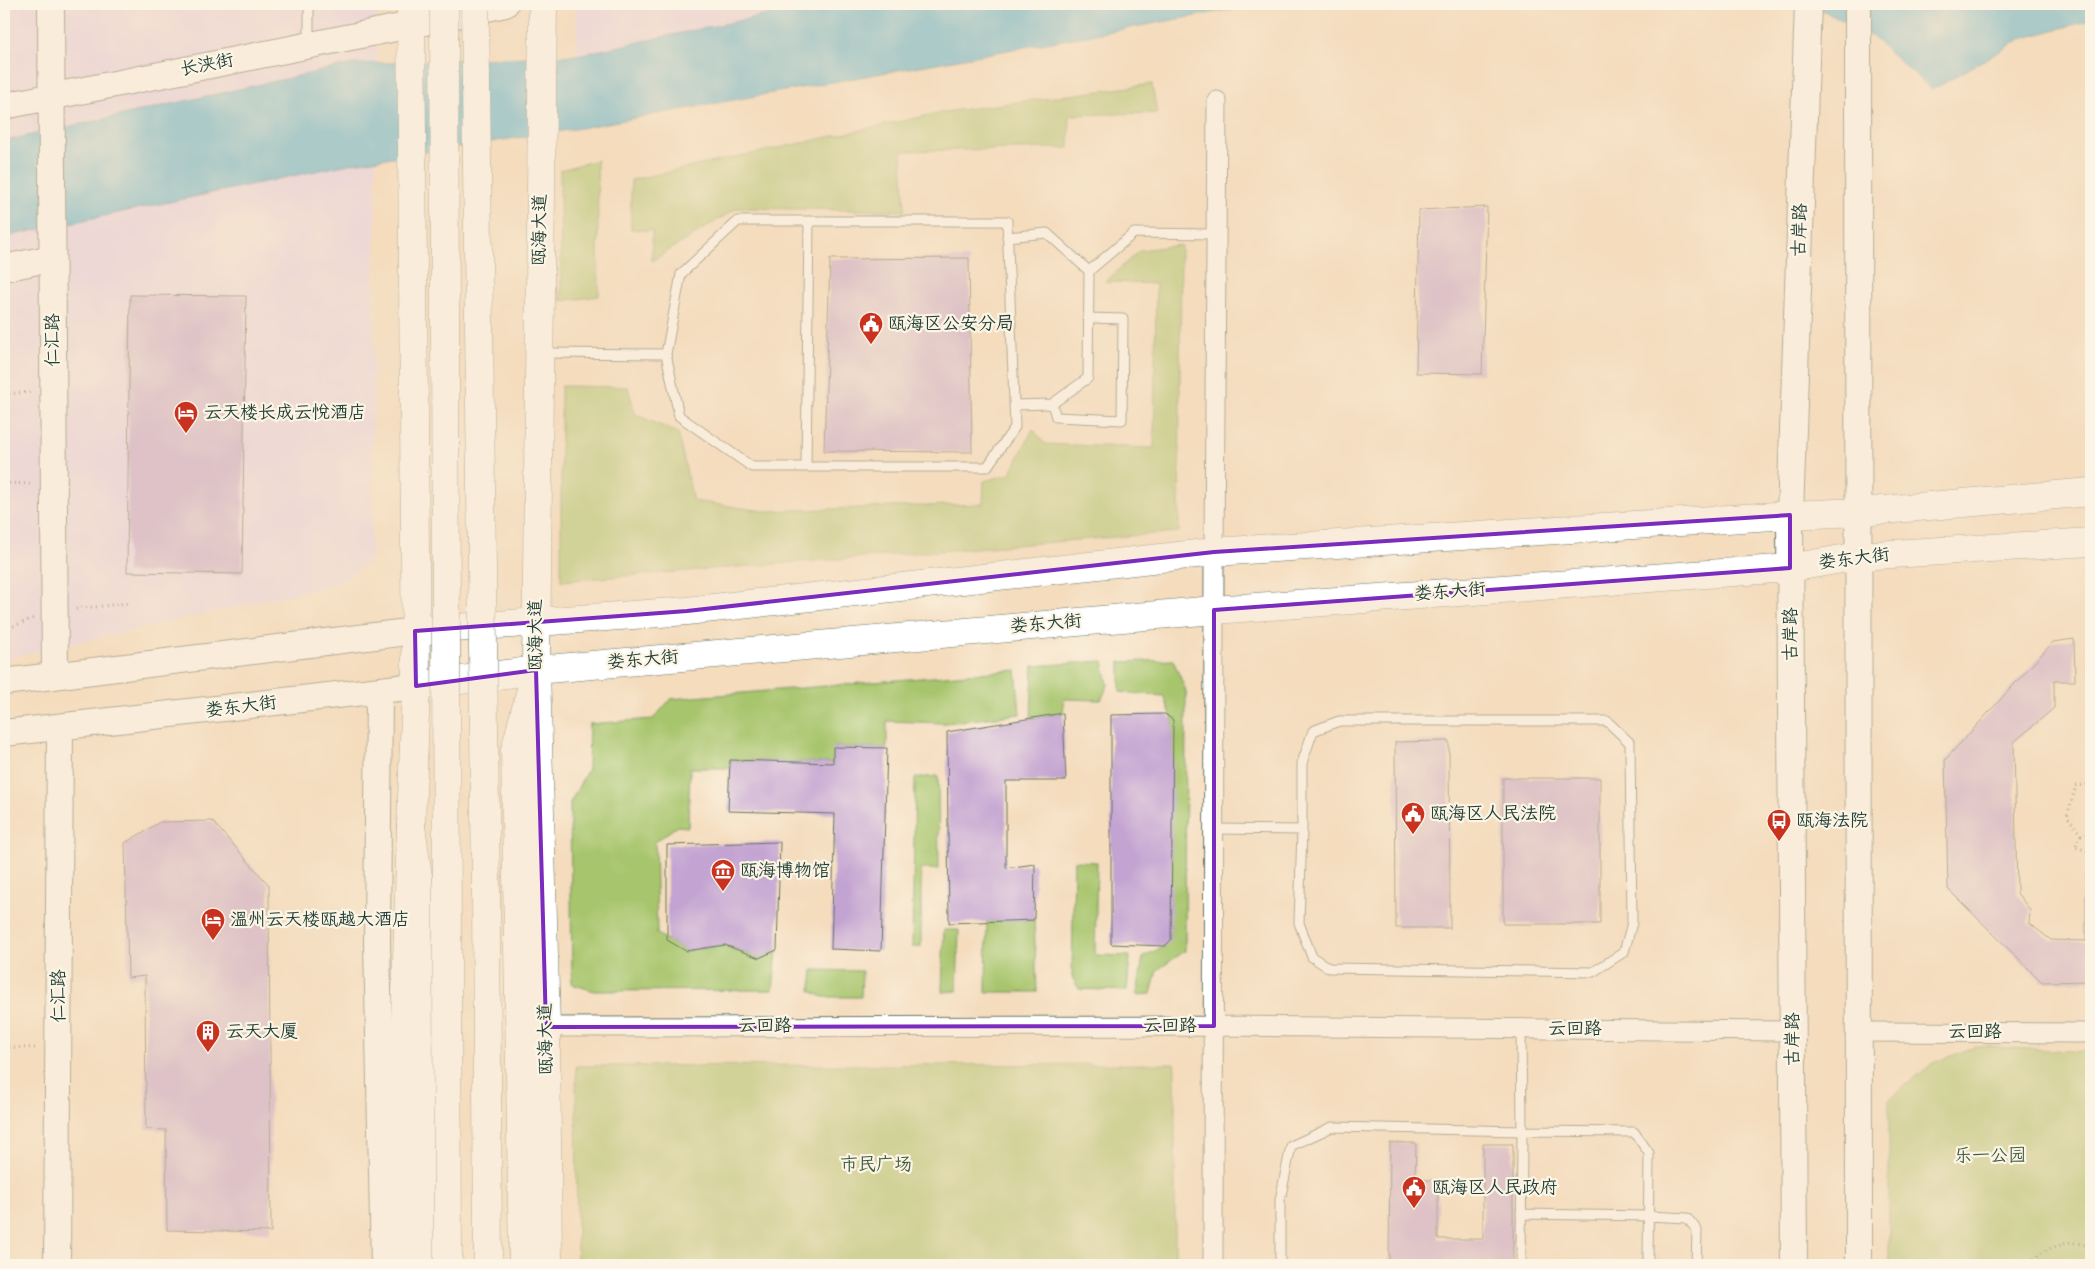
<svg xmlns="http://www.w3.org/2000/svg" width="2095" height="1269" font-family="Mynerve,'LXGW WenKai TC',sans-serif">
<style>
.built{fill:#e5d3f1}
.green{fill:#a7c56c;stroke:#638150}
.water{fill:#55b3d4;stroke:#3a7884}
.building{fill:#c3a3d2}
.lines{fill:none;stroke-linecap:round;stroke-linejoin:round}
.lane-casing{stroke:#6a7564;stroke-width:11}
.street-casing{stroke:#6a7564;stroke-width:21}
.secondary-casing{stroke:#6a7564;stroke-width:28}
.primary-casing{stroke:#6a7564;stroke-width:29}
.highway-casing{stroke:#6a7564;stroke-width:29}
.path{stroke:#6a7564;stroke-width:3;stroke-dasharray:1 4;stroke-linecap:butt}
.lane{stroke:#fff;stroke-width:9}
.street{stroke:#fff;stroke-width:19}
.secondary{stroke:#fff;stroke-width:26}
.primary{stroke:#fff;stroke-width:28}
.highway{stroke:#fff;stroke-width:28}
.highway-bridge-casing{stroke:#6a7564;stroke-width:29;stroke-linecap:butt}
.highway-bridge{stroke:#fff;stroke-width:28}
.marked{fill:none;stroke:#7b2cbf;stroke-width:4;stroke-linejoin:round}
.labels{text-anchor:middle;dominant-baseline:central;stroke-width:4.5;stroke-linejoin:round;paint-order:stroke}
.street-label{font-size:18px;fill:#1f3d34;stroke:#fcf5e5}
.poi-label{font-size:18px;fill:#1f3d34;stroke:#fcf5e5;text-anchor:start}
.park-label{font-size:18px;fill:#415f42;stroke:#fcf5e5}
</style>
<rect width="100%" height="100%" fill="#fcf5e5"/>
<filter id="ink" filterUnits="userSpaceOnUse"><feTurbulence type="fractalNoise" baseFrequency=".02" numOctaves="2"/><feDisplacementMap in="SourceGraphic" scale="10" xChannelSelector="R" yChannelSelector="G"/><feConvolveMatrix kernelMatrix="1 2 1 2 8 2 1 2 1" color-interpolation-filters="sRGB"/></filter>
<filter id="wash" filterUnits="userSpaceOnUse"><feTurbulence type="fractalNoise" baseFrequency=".0096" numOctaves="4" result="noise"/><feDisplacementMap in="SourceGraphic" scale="20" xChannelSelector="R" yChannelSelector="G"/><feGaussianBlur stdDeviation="1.12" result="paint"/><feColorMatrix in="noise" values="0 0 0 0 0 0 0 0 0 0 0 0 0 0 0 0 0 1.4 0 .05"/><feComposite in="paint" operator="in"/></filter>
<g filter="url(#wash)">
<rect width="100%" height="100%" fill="#f4dcbd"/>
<!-- built -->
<path class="built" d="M 4,4 L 378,4 L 371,560 L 338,584 L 4,659 Z
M 577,4 L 818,4 L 577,55 Z"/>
<!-- green -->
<path class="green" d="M 1152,84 L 1157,113 L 1070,115 L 1069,148 L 902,151 L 905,211 L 737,208 L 652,261 L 652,231 L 631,229 L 631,180 L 944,112 Z
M 597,160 L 599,296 L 561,301 L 560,170 Z
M 1181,245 L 1179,532 L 561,581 L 561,386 L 628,387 L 635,414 L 678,433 L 693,501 L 765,511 L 983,504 L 984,481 L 1010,474 L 1033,429 L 1045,444 L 1154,448 L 1156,284 L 1105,282 L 1140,250 Z
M 1173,660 L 1186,691 L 1185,951 L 1157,970 L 1151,994 L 1137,995 L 1143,957 L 1165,946 L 1173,720 L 1164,696 L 1120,692 L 1120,662 Z
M 1103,661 L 1108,685 L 1101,700 L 1064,699 L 1063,713 L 1031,718 L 1033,666 Z
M 1016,670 L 1020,714 L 945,723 L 887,721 L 887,748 L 834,747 L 833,763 L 730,760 L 730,768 L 690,768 L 688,827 L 677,826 L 655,842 L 657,934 L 686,951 L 725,945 L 759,958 L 777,950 L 773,990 L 594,991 L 572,984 L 570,803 L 588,769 L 589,724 L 653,719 L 671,699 Z
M 938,776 L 939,869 L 921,869 L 921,947 L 912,947 L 915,778 Z
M 1074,861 L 1097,862 L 1095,955 L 1130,956 L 1127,991 L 1079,989 L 1072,977 Z
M 1034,920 L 1037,992 L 986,992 L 987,921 Z
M 944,930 L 959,930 L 957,991 L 942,992 Z
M 813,970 L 862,971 L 861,997 L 823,997 L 811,991 Z
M 1976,1046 L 2091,1052 L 2091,1265 L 1889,1265 L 1889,1099 L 1933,1063 Z
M 1175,1064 L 1175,1265 L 577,1265 L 576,1066 Z"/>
<!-- water -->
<path class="water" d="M 818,4 L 1261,4 L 575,129 L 354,163 L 4,237 L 4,141 L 353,64 L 577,55 Z
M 1810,4 L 2091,4 L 2091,20 L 2021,39 L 1932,90 L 1868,33 Z"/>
<g id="blocks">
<!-- building -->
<path class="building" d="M 1487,207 L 1482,374 L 1416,373 L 1419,210 Z
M 969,258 L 972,452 L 824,451 L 830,259 Z
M 130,295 L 246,296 L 242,574 L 127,572 Z
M 2074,639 L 2075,681 L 2054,681 L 2054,708 L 2014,742 L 2017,893 L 2030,910 L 2029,923 L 2051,940 L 2086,941 L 2086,871 L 2091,871 L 2091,981 L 2042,982 L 1948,889 L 1945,760 L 2053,642 Z
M 1063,713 L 1066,781 L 1006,781 L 1006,868 L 1035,864 L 1034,920 L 949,923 L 947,732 Z
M 1165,714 L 1173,720 L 1171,940 L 1165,946 L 1111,944 L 1111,715 Z
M 1449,741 L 1450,928 L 1396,928 L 1395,742 Z
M 833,747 L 887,748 L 881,951 L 831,949 L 835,814 L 728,811 L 730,760 L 833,763 Z
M 1503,778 L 1600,778 L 1600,924 L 1503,924 Z
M 212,821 L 269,885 L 271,1232 L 167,1230 L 166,1130 L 146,1129 L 145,976 L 128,978 L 125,843 L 160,822 Z
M 780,842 L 777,950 L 759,958 L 725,945 L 686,951 L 667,940 L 667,845 Z
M 1390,1143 L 1416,1143 L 1415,1180 L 1438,1180 L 1438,1239 L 1483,1239 L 1483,1144 L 1513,1144 L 1513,1265 L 1389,1265 Z"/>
</g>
</g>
<g filter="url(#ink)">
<use href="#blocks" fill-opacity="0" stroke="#6a7564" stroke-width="1"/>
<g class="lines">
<defs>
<path id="lane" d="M 309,4 L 309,43
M 1007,237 L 1047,233 L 1089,271 L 1088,378 L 1052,404 L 1014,405
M 1089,271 L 1134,233 L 1216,234
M 541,353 L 666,354 L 679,416 L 752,467 L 987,467 L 1015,427 L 1007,221 L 738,221 L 681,274 L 666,354
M 1052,404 L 1056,417 L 1122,420 L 1123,319 L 1088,318
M 806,467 L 809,221
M 1214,829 L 1302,830 L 1299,923 L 1312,957 L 1329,968 L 1593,972 L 1624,952 L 1632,923 L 1630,743 L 1607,721 L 1339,721 L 1313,731 L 1302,763 L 1302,830
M 1521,1214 L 1648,1216 L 1687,1218 L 1697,1230 L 1696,1265
M 1280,1265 L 1280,1200 L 1291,1146 L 1332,1127 L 1522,1131 L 1521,1029
M 1521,1265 L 1522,1131 L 1634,1132 L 1649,1153 L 1648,1265"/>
<path id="street" d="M 546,1027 L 1214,1026 L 1793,1031
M 1859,1032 L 2091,1033
M 1213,1265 L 1214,552 L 1217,101"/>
<path id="secondary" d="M 51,4 L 55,676
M 1858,4 L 1859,1265
M 4,106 L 411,25 L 505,4
M 4,268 L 52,258
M 4,682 L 415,631
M 379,690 L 377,943 L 384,1265
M 4,733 L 416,686
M 57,1265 L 60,728
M 1794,1265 L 1790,515 L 1808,4"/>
<path id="primary" d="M 411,4 L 416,686 L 411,826 L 425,927 L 428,1265
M 543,4 L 536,670 L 546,1027 L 548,1265
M 415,631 L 687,611 L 1214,552 L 1790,515 L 1860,512 L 2091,492
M 416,686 L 536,670 L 1214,610 L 1790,568 L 1859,556 L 2091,542"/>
<path id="highway" d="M 408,1265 L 404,1060 L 411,826
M 523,1265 L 515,750 L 536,670"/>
</defs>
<!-- lane casing -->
<use href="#lane" class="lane-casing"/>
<!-- street casing -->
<use href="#street" class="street-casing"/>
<!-- secondary casing -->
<use href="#secondary" class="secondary-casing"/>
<!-- primary casing -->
<use href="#primary" class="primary-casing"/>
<!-- highway casing -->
<use href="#highway" class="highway-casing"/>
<!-- path -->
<path class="path" d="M 4,394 L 31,392
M 4,483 L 33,484
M 76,609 L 129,603
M 4,630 L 34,618
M 2089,785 L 2091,770
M 2081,835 L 2067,816 L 2076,786 L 2091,784
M 2081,835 L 2075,847 L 2091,852
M 2081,835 L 2091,833
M 4,1047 L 36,1048
M 2025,1265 L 2048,1249 L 2070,1242 L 2091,1246"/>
<!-- lane -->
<use href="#lane" class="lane"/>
<!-- street -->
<use href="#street" class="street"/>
<!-- secondary -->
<use href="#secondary" class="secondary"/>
<!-- primary -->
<use href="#primary" class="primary"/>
<!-- highway -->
<use href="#highway" class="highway"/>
<defs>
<path id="highway-bridge" d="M 444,4 L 448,1265
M 475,4 L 486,888 L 488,1265"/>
</defs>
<!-- highway-bridge casing -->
<use href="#highway-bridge" class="highway-bridge-casing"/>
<!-- highway-bridge -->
<use href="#highway-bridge" class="highway-bridge"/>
</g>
</g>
<!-- marked area -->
<path d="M0 0H2095V1269H0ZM 1790,515 L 1790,568 L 1214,610 L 1214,1026 L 546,1027 L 536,670 L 416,686 L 415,631 L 687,611 L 1214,552 Z" fill="#f4dcbd" fill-opacity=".55" fill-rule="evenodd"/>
<path class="marked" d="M 1790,515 L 1790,568 L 1214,610 L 1214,1026 L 546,1027 L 536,670 L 416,686 L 415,631 L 687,611 L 1214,552 Z"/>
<!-- icons -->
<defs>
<symbol id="civic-pin" viewBox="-11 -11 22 30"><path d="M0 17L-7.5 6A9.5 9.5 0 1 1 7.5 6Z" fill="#c8321e" stroke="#fcf5e5"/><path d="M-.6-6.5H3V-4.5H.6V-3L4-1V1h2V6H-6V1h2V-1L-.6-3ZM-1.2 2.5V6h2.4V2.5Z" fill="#fff"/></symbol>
<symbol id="hotel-pin" viewBox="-11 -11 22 30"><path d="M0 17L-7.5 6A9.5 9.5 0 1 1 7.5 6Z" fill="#c8321e" stroke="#fcf5e5"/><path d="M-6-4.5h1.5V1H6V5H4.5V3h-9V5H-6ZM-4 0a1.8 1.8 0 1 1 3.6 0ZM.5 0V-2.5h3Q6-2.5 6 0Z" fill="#fff"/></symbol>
<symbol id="bus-pin" viewBox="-11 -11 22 30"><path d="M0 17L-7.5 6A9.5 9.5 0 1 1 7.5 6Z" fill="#c8321e" stroke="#fcf5e5"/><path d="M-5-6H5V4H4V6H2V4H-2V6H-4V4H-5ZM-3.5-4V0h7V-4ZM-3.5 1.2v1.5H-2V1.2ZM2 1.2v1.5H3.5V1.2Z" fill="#fff"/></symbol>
<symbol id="museum-pin" viewBox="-11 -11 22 30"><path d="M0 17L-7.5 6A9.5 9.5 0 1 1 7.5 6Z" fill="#c8321e" stroke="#fcf5e5"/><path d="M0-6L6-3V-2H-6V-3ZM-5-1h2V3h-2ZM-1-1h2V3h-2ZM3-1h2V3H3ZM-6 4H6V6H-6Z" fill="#fff"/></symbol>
<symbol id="building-pin" viewBox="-11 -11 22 30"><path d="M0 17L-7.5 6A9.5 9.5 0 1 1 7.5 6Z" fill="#c8321e" stroke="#fcf5e5"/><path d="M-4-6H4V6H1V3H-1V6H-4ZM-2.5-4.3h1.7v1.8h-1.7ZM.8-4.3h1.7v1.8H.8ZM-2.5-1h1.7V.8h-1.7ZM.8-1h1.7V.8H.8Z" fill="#fff"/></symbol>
</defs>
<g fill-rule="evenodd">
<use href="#civic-pin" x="857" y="310" width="28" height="38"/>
<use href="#hotel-pin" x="172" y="399" width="28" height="38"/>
<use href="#civic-pin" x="1399" y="800" width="28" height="38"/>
<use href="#bus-pin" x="1765" y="807" width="28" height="38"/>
<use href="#museum-pin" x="709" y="857" width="28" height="38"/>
<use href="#hotel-pin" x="199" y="906" width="28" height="38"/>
<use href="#building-pin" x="194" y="1018" width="28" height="38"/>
<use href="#civic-pin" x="1400" y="1174" width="28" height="38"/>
</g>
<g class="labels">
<!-- street labels -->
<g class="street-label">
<text transform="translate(207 65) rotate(-11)">长浃街</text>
<text transform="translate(540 230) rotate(-89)">瓯海大道</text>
<text transform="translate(1800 230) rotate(-88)">古岸路</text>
<text transform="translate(53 340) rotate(-90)">仁汇路</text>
<text transform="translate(1854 559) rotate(-7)">娄东大街</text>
<text transform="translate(1450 592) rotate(-4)">娄东大街</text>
<text transform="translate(1046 624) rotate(-5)">娄东大街</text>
<text transform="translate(1791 634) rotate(-90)">古岸路</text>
<text transform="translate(536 635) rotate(-90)">瓯海大道</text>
<text transform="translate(643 660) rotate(-5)">娄东大街</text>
<text transform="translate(241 707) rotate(-7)">娄东大街</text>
<text transform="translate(59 996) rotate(-90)">仁汇路</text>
<text x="765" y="1026">云回路</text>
<text x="1170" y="1026">云回路</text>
<text x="1575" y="1029">云回路</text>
<text x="1975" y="1032">云回路</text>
<text transform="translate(546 1039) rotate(-91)">瓯海大道</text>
<text transform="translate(1793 1039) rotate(-90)">古岸路</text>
</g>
<!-- poi labels -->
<g class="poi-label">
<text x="888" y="324">瓯海区公安分局</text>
<text x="204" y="413">云天楼长成云悦酒店</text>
<text x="1430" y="814">瓯海区人民法院</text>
<text x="1796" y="821">瓯海法院</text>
<text x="740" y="871">瓯海博物馆</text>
<text x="230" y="920">温州云天楼瓯越大酒店</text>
<text x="226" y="1032">云天大厦</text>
<text x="1432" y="1188">瓯海区人民政府</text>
</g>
<!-- park labels -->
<g class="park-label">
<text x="1990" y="1156">乐一公园</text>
<text x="876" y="1165">市民广场</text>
</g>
</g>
<!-- margin -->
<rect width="2095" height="1269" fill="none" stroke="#fcf5e5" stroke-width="20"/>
</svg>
